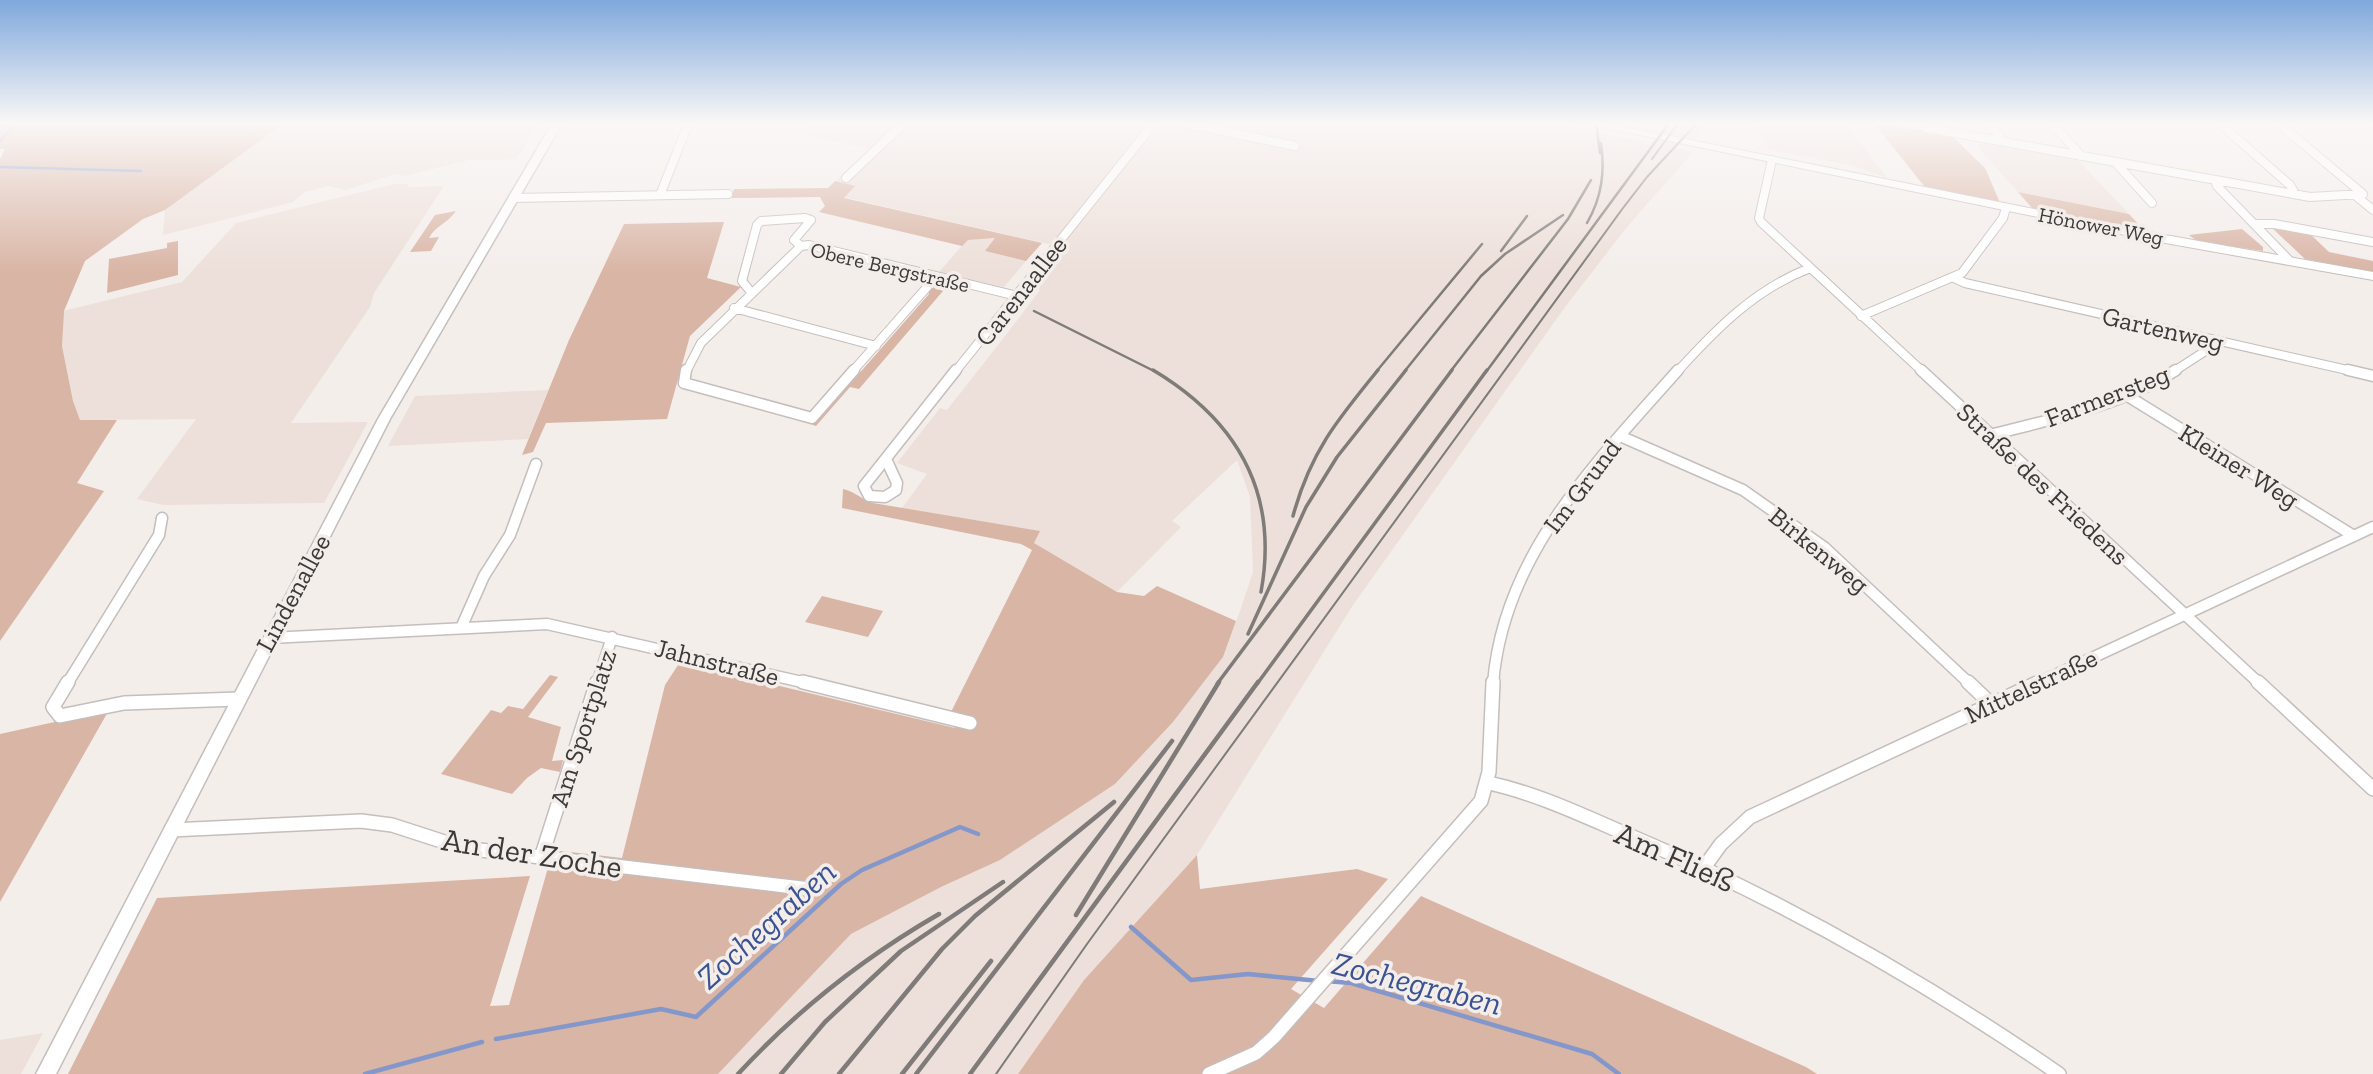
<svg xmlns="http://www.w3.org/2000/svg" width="2373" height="1074" font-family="'Zilla Slab',serif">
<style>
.built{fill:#eddfd9}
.green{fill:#d9b5a5}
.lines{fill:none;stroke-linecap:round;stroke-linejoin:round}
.stream-far1{stroke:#8397ca;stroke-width:2.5}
.stream{stroke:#8397ca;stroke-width:4.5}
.minor-far2-casing{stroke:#c4bebc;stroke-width:10}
.minor-far1-casing{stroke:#c4bebc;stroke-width:13}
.minor-casing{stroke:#c4bebc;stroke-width:16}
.tertiary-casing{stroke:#c4bebc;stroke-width:3}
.secondary-casing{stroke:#c4bebc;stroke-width:2}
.minor-far2{stroke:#fff;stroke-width:8}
.minor-far1{stroke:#fff;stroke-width:10}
.minor{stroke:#fff;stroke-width:13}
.tertiary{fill:#fff;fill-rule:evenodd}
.secondary{fill:#fff;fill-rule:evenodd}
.tram{stroke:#7e7b79;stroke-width:2}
.rail-far2{stroke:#7e7b79;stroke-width:2.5}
.rail-far1{stroke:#7e7b79;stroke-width:3.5}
.rail{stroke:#7e7b79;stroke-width:4.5}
.labels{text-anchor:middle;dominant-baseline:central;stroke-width:7;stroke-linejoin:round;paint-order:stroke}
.far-street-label{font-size:21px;fill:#3c3a39;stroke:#f4eeeb}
.street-label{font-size:26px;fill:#3c3a39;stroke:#f4eeeb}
.near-street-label{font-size:32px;fill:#3c3a39;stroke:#f4eeeb}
.near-water-label{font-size:33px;font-style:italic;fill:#3c5393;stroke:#f4eeeb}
</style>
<rect width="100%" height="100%" fill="#f4eeeb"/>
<!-- built -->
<path class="built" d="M 286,122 L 540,122 L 516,159 L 470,160 L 404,176 L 396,174 L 345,190 L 328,186 L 305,192 L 293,202 L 163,235 L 165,210 Z
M 812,122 L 1557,122 L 1582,130 L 1652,143 L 1667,122 L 1711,122 L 1696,140 L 1684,140 L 1676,148 L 1693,152 L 1627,227 L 1565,307 L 1353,605 L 1197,855 L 1084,980 L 1018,1074 L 718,1074 L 851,934 L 941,887 L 1000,860 L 1115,784 L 1173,722 L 1223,657 L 1240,611 L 1253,572 L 1250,497 L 1237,460 L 1172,521 L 1181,527 L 1117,592 L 1034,543 L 1039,531 L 902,508 L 927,474 L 897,463 L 940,408 L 947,410 L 1009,331 L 1040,290 L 1035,286 L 1062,250 L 1053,245 L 843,197 L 828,188 L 870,149 L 807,135 Z
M 1752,122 L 1844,122 L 1887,178 L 1851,165 L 1770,150 Z
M 1981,143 L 2079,161 L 2129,214 L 2018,192 L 1977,146 Z
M 394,184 L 409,184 L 408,187 L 444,186 L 374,293 L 370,307 L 291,423 L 368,422 L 324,503 L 163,505 L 137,499 L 196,419 L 80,420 L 73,401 L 62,346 L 63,311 L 182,282 L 236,223 Z
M 996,238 L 985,251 L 1026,261 L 1004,287 L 939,272 L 967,240 Z
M 548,390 L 528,439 L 388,446 L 415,396 Z
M 43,1033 L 21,1074 L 0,1074 L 0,1040 Z"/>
<!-- green -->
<path class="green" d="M 0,122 L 286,122 L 165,210 L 143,219 L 85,261 L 64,311 L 62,346 L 73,401 L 80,420 L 117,420 L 77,483 L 104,491 L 0,641 L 0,159 L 5,149 L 0,149 Z
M 1873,122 L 1951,135 L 1985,168 L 2001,205 L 1924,186 Z
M 835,181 L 855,186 L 844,198 L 1042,243 L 1026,261 L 985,251 L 995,238 L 968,240 L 962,246 L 819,212 L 825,206 L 820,197 L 731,198 L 734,189 L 828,188 Z
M 2018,192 L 2129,214 L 2144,230 L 2032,208 Z
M 456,211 C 448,223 436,225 429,238 L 439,237 L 431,251 L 410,252 L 435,215 Z
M 724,222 L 707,278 L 741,287 L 690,336 L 667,419 L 546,423 L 533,452 L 522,455 L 569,340 L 624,224 Z
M 2271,227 L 2308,232 L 2329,252 L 2373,261 L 2373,272 L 2305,259 Z
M 2242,229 L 2263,247 L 2263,251 L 2197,241 L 2189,235 Z
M 178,241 L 178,275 L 107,293 L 109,259 L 167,248 L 167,243 Z
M 941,282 L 949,284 L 859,389 L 850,387 L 816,426 L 808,423 L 820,418 L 929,294 L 928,291 L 934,284 Z
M 843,489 C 858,493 860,499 873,503 L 1040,531 L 1034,543 L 1117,592 L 1144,596 L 1157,586 L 1236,621 L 1223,657 L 1173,722 L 1115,784 L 1000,860 L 941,887 L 851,934 L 718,1074 L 68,1074 L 157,898 L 530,876 L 490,1006 L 509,1005 L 553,850 L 622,858 L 665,685 L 680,662 L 955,728 L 952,723 L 952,710 L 1032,550 L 1021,544 L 842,508 Z
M 822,596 L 883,611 L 868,637 L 805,622 Z
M 550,675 L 558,677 L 528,717 L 561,727 L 552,761 L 563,760 L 560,772 L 541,768 L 527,778 L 512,794 L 441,774 L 491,710 L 501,713 L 508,706 L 523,709 Z
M 109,710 L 0,902 L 0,734 Z
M 1197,855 L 1200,889 L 1357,869 L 1388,879 L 1291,989 L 1324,1008 L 1421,896 L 1806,1067 L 1817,1074 L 1018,1074 L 1084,980 Z"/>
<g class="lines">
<!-- stream-far1 -->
<path class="stream-far1" d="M 0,126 L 24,122
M 0,141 L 16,123
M 0,167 L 141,171"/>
<!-- stream -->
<path class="stream" d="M 1131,927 L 1191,980 L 1248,974 L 1319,981
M 1326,981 L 1351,983 L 1592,1054 L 1619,1074
M 496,1039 L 661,1009 L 696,1017 L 841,884 L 862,870 L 960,827 L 978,834
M 365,1074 L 482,1042"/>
<defs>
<path id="minor-far2" d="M 1178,122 L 1295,146
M 1920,122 L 1927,128 L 2310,197 L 2363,194 L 2277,122
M 1987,122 L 1999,135 L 1999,141
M 2051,122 L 2081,156
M 2218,122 L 2290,185 L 2293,190 L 2290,193
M 1772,160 L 1759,218 L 1761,222 L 1923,372
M 2116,163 L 2152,203
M 846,178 L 905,122
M 2215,180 L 2217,186 L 2289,260
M 660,195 L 689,122
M 2356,196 L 2373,210
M 513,198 L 728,194
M 2256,224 L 2274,224 L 2373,242
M 801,246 L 809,245 L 1017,296
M 1954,278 L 1965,283 L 2356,372
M 751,292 L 742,281 L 757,225 L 761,221 L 805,218 L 811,220 L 794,240 L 801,246
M 734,308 L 876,346
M 1861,316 L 1962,273 L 2003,218 L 2006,208
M 686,372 L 701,343 L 801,246
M 852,372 L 936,277
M 955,372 L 1155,122
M 1677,372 C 1716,329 1755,289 1810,268
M 2173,372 L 2213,346 L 2212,340"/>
<path id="minor-far1" d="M 686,370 L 684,383 L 812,418 L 854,370
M 1921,370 L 2260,684
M 2348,370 L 2373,376
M 2126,395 L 2354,536
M 1990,435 C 2052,419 2121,406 2176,370
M 1620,436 L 1743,490 L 1824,547 L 1970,684
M 886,459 L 897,483 L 896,490 L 885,497 L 869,496 L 864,486 L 956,370
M 461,628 L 484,576 L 510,535 L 536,464
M 270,638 L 547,624 L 811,684
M 67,684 L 159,535 L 162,518
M 597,684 L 612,637
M 1493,684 C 1503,554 1597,462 1678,370
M 2036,684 L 2373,527"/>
<path id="minor" d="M 68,682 L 53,707 L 60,716 L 124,703 L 238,699
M 803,682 L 970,723
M 1968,682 L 1991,704
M 2258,682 L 2373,789
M 1489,783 C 1539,794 1586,817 1633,837 C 1784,901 1924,981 2059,1074
M 171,830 L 361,821 L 392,825 L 463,848 L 810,889
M 541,858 L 597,682
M 1705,866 L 1721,844 L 1750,817 L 2039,682
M 1209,1074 L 1256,1053 L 1274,1037 L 1481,801 L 1489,772 L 1493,682"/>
<path id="tertiary" d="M 553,122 L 563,122 L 390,419 L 56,1074 L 36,1074 L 378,419 Z"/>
<path id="secondary" d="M 1577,122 L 1601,122 L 2154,233 L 2373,272 L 2373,280 L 2154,241 Z"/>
</defs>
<!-- minor-far2 casing -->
<use href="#minor-far2" class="minor-far2-casing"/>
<!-- minor-far1 casing -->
<use href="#minor-far1" class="minor-far1-casing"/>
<!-- minor casing -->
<use href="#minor" class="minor-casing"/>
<!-- tertiary casing -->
<use href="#tertiary" class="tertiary-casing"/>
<!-- secondary casing -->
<use href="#secondary" class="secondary-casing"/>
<!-- minor-far2 -->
<use href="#minor-far2" class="minor-far2"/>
<!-- minor-far1 -->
<use href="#minor-far1" class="minor-far1"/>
<!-- minor -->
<use href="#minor" class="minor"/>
<!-- tertiary -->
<use href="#tertiary" class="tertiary"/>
<!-- secondary -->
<use href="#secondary" class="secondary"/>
<!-- tram -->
<path class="tram" d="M 1652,159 L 1679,122
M 996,1074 L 1087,944 L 1623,208 L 1647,177 L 1698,122"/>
<!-- rail-far2 -->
<path class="rail-far2" d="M 1596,122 L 1600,153
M 1587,223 C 1602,197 1605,172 1601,143
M 1501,251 L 1527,216
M 1034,311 L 1156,372
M 1376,372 L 1482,244
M 1404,372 L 1481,276 L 1505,254 L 1563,215
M 1450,372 L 1568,219 L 1591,180
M 1486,372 L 1670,122"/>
<!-- rail-far1 -->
<path class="rail-far1" d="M 1153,370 C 1238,421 1279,493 1261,592
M 1293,516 C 1310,453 1337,420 1378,370
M 1248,634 L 1306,507 L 1337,457 L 1406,370
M 1217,684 L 1452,370
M 1257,684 L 1487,370"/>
<!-- rail -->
<path class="rail" d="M 1076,915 L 1219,682
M 738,1074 C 797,1010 863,958 939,914
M 781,1074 L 825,1022 L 901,951 L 1003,882
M 839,1074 L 942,949 L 975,916 L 1114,802
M 902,1074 L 991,961
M 916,1074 L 1172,741
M 970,1074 L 1258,682"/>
</g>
<!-- sky -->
<linearGradient id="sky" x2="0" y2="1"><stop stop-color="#7fa8dc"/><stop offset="0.45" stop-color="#faf7f6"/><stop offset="1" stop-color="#faf7f6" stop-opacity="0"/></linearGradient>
<rect width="2373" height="273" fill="url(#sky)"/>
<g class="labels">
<!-- far-street labels -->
<g class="far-street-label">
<text transform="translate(2101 226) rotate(11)">Hönower Weg</text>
<text transform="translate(890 267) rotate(13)">Obere Bergstraße</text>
</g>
<!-- street labels -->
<g class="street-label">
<text transform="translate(1021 291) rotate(-52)">Carenaallee</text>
<text transform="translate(2163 329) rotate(13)">Gartenweg</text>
<text transform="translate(2107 396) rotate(-21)">Farmersteg</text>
<text transform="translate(2239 466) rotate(32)">Kleiner Weg</text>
<text transform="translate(2043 484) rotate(43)">Straße des Friedens</text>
<text transform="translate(1582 486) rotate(-53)">Im Grund</text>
<text transform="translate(1819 550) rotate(39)">Birkenweg</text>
<text transform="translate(293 593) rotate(-62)">Lindenallee</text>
<text transform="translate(717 662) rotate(14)">Jahnstraße</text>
<text transform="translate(2031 686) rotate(-25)">Mittelstraße</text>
<text transform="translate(583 728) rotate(-72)">Am Sportplatz</text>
</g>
<!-- near-street labels -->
<g class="near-street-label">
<text transform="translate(532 853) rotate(9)">An der Zoche</text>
<text transform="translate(1675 857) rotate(24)">Am Fließ</text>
</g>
<!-- near-water labels -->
<g class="near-water-label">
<text transform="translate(766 924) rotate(-42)">Zochegraben</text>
<text transform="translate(1417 983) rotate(14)">Zochegraben</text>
</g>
</g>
</svg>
